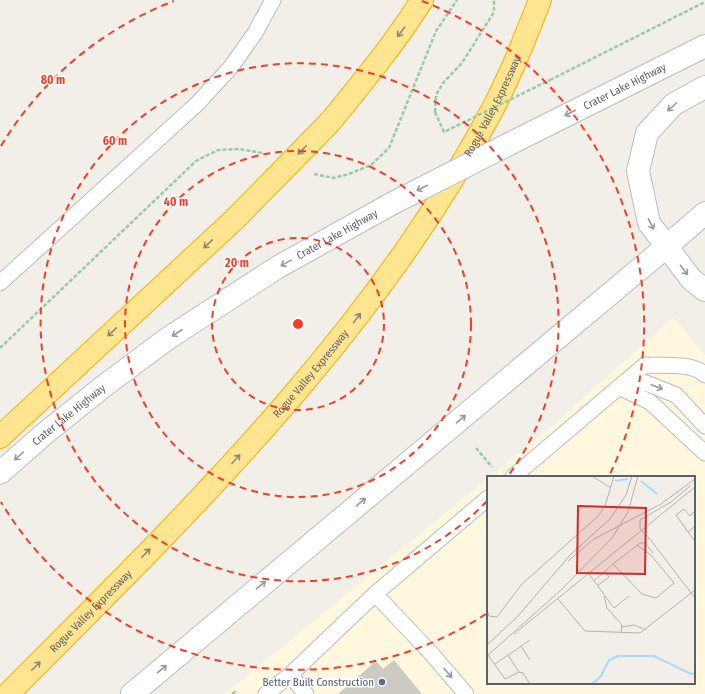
<svg xmlns="http://www.w3.org/2000/svg" width="705" height="694" font-family="'Fira Sans Condensed',sans-serif">
<style>
.commercial{fill:#fff8de}
.building{fill:#cdcac4}
.lines{fill:none;stroke-linecap:round;stroke-linejoin:round}
.lane-casing{stroke:#b9bcc1;stroke-width:17}
.secondary-casing{stroke:#babdc3;stroke-width:24}
.highway-casing{stroke:#f8af00;stroke-width:24}
.path{stroke:#99c9a8;stroke-width:2.5;stroke-dasharray:4 2;stroke-linecap:butt}
.lane{stroke:#fff;stroke-width:15}
.secondary{stroke:#fff;stroke-width:22}
.highway{stroke:#ffe590;stroke-width:22}
.secondary-bridge-casing{stroke:#babdc3;stroke-width:24;stroke-linecap:butt}
.highway-bridge-casing{stroke:#f8af00;stroke-width:24;stroke-linecap:butt}
.path-bridge{stroke:#99c9a8;stroke-width:2.5;stroke-dasharray:4 2;stroke-linecap:butt}
.secondary-bridge{stroke:#fff;stroke-width:22}
.highway-bridge{stroke:#ffe590;stroke-width:22}
.oneway{stroke:#8e8974}
.oneway2{stroke:#96999d}
.ring{fill:none;stroke:#f73b27;stroke-width:2;stroke-dasharray:7 5}
.service-dot{fill:#5c6f8a;stroke:#fff;stroke-width:1.5}
.labels{text-anchor:middle;dominant-baseline:central;stroke-width:3;stroke-linejoin:round;paint-order:stroke}
.street-label{font-size:11px;fill:#5e6268;stroke:#fff}
.service-label{font-size:11px;fill:#4e5e75;stroke:#fff;text-anchor:end}
.inset-river{fill:none;stroke:#a9d8ff;stroke-width:2}
.inset-road{fill:none;stroke:#b2b3b0;stroke-width:1}
.view{fill:#d62828;fill-opacity:0.15;stroke:#d62828;stroke-width:2}
.inset-edge{fill:none;stroke:#5e6268;stroke-width:2}
.centre{fill:#f73b27;stroke:#fff;stroke-width:2}
.ring-label{font-size:12px;text-anchor:middle;font-weight:bold;fill:#f73b27;stroke:#fff;stroke-width:3;stroke-linejoin:round;paint-order:stroke}
</style>
<rect width="100%" height="100%" fill="#f1efe7"/>
<!-- commercial -->
<path class="commercial" d="M 673,318 L 705,355 L 705,694 L 225,694 L 488,478 L 488,683 L 694,683 L 694,477 L 489,477 L 547,430 Z"/>
<!-- building -->
<path class="building" d="M 394,660 L 422,694 L 338,694 L 376,661 L 383,669 Z"/>
<g class="lines">
<defs>
<path id="lane" d="M 0,283 L 197,104 L 231,67 L 255,33 L 273,0
M 619,387 L 650,402 L 705,453
M 620,387 L 646,383 L 676,395 L 705,426
M 513,477 L 645,365 C 662,366 693,362 705,375
M 290,675 L 306,694
M 266,694 L 290,675 L 375,594
M 466,694 L 430,652 L 375,594 L 488,498"/>
<g id="secondary">
<path d="M 705,87 L 674,104 L 647,133 L 638,171 L 649,223 L 691,279 L 705,290"/>
<path id="s1" d="M 519,139 L 705,46"/>
<path id="s2" d="M 0,473 L 43,435 L 104,386 L 167,339 L 278,267 L 393,203"/>
<path d="M 132,694 L 666,247 L 705,213"/>
</g>
<g id="highway">
<path d="M 330,122 C 362,83 395,43 422,0"/>
<path d="M 0,437 L 236,218"/>
<path id="s3" d="M 8,694 C 185,516 371,337 490,114 C 510,77 525,38 540,0"/>
</g>
</defs>
<!-- lane casing -->
<use href="#lane" class="lane-casing"/>
<!-- secondary casing -->
<use href="#secondary" class="secondary-casing"/>
<!-- highway casing -->
<use href="#highway" class="highway-casing"/>
<!-- path -->
<path class="path" d="M 550,80 L 705,2
M 435,112 L 436,95 L 443,83 L 462,63 L 494,12 L 494,0
M 314,174 L 334,178 L 349,174 L 371,165 L 389,148 L 436,31 L 457,0
M 0,348 L 196,161 L 218,150 L 239,149 L 263,153
M 476,448 L 492,467
M 232,694 L 235,692 L 237,694"/>
<!-- lane -->
<use href="#lane" class="lane"/>
<!-- secondary -->
<use href="#secondary" class="secondary"/>
<!-- highway -->
<use href="#highway" class="highway"/>
<defs>
<path id="secondary-bridge" d="M 393,203 L 519,139"/>
<path id="highway-bridge" d="M 236,218 L 330,122"/>
</defs>
<!-- secondary-bridge casing -->
<use href="#secondary-bridge" class="secondary-bridge-casing"/>
<!-- highway-bridge casing -->
<use href="#highway-bridge" class="highway-bridge-casing"/>
<!-- path-bridge -->
<path class="path-bridge" d="M 435,112 L 444,132 L 550,80"/>
<!-- secondary-bridge -->
<use href="#secondary-bridge" class="secondary-bridge"/>
<!-- highway-bridge -->
<use href="#highway-bridge" class="highway-bridge"/>
</g>
<!-- one-way arrows -->
<defs><path id="oneway-shaft" d="M-6 0H5M1.5-3L5.5 0L1.5 3" fill="none" stroke-width="1.6" stroke-linecap="round" stroke-linejoin="round"/></defs>
<g class="oneway">
<use href="#oneway-shaft" transform="translate(401 32) rotate(127)"/>
<use href="#oneway-shaft" transform="translate(302 150) rotate(134)"/>
<use href="#oneway-shaft" transform="translate(208 244) rotate(137)"/>
<use href="#oneway-shaft" transform="translate(357 318) rotate(-54)"/>
<use href="#oneway-shaft" transform="translate(112 332) rotate(137)"/>
<use href="#oneway-shaft" transform="translate(236 459) rotate(-48)"/>
<use href="#oneway-shaft" transform="translate(146 553) rotate(-46)"/>
<use href="#oneway-shaft" transform="translate(36 666) rotate(-45)"/>
</g>
<g class="oneway2">
<use href="#oneway-shaft" transform="translate(672 107) rotate(138)"/>
<use href="#oneway-shaft" transform="translate(570 113) rotate(153)"/>
<use href="#oneway-shaft" transform="translate(422 188) rotate(153)"/>
<use href="#oneway-shaft" transform="translate(651 224) rotate(63)"/>
<use href="#oneway-shaft" transform="translate(286 263) rotate(151)"/>
<use href="#oneway-shaft" transform="translate(684 270) rotate(53)"/>
<use href="#oneway-shaft" transform="translate(177 333) rotate(147)"/>
<use href="#oneway-shaft" transform="translate(657 387) rotate(21)"/>
<use href="#oneway-shaft" transform="translate(461 419) rotate(-40)"/>
<use href="#oneway-shaft" transform="translate(19 456) rotate(138)"/>
<use href="#oneway-shaft" transform="translate(361 502) rotate(-40)"/>
<use href="#oneway-shaft" transform="translate(261 585) rotate(-40)"/>
<use href="#oneway-shaft" transform="translate(162 669) rotate(-40)"/>
<use href="#oneway-shaft" transform="translate(448 673) rotate(49)"/>
</g>
<!-- distance rings -->
<g class="ring">
<circle cx="298" cy="324" r="86"/>
<circle cx="298" cy="324" r="173"/>
<path d="M487 501A259 259 0 1 1 508 476"/>
<path d="M486 614A346 346 0 0 1 1 502M1 146A346 346 0 0 1 174 1M422 1A346 346 0 0 1 609 476"/>
</g>
<!-- markers -->
<circle class="service-dot" cx="382" cy="682" r="4"/>
<g class="labels">
<!-- street labels -->
<g class="street-label">
<text stroke="none"><textPath href="#s1" startOffset="118">Crater Lake Highway</textPath></text>
<text stroke="none"><textPath href="#s3" startOffset="765">Rogue Valley Expressway</textPath></text>
<text stroke="none"><textPath href="#s2" startOffset="414">Crater Lake Highway</textPath></text>
<text stroke="none"><textPath href="#s3" startOffset="441">Rogue Valley Expressway</textPath></text>
<text stroke="none"><textPath href="#s2" startOffset="90">Crater Lake Highway</textPath></text>
<text stroke="none"><textPath href="#s3" startOffset="117">Rogue Valley Expressway</textPath></text>
</g>
<!-- service labels -->
<g class="service-label">
<text x="374" y="682">Better Built Construction</text>
</g>
</g>
<!-- overview -->
<g transform="translate(487 476)">
<rect width="208" height="208" fill="#f1efe7"/>
<path class="inset-river" d="M 128,5 L 141,3M 154,5 L 170,18M 105,208 L 114,200 L 122,184 L 131,180 L 167,180 L 204,198 L 208,197"/>
<path class="inset-road" d="M 105,0 L 124,12M 208,50 L 201,56 L 208,65M 201,56 L 189,39 L 197,33 L 203,40 L 208,35M 162,62 L 208,122M 162,62 L 153,53 L 153,44 L 184,26 L 203,10M 150,69 L 164,79 L 187,107 L 169,122 L 155,118 L 126,88 L 153,67 L 158,67 L 166,77M 81,85 L 107,63 L 174,28 L 208,3M 102,98 L 127,132 L 142,120M 107,105 L 126,88M 110,110 L 122,101 L 118,96M 117,120 L 120,132 L 135,149 L 134,157M 71,123 L 98,155 L 153,157 L 208,114M 0,134 L 2,140 L 10,141 L 34,109 L 110,41 L 118,30 L 127,0M 134,151 L 147,149 L 159,154M 27,158 L 208,11M 0,169 L 31,140 L 84,78 L 123,43 L 139,19 L 145,0M 34,170 L 43,184M 1,179 L 18,203 L 32,196 L 36,197 L 43,208M 21,179 L 32,196M 0,180 L 74,114 L 125,62 L 141,36 L 151,0M 8,188 L 43,164"/>
<path class="view" d="M 91,30 L 159,32 L 158,98 L 90,97 Z"/>
<rect width="208" height="208" class="inset-edge"/>
</g>
<circle cx="298" cy="324" r="6" class="centre"/>
<g class="ring-label">
<text x="53" y="84">80 m</text>
<text x="115" y="145">60 m</text>
<text x="176" y="206">40 m</text>
<text x="237" y="267">20 m</text>
</g>
</svg>
